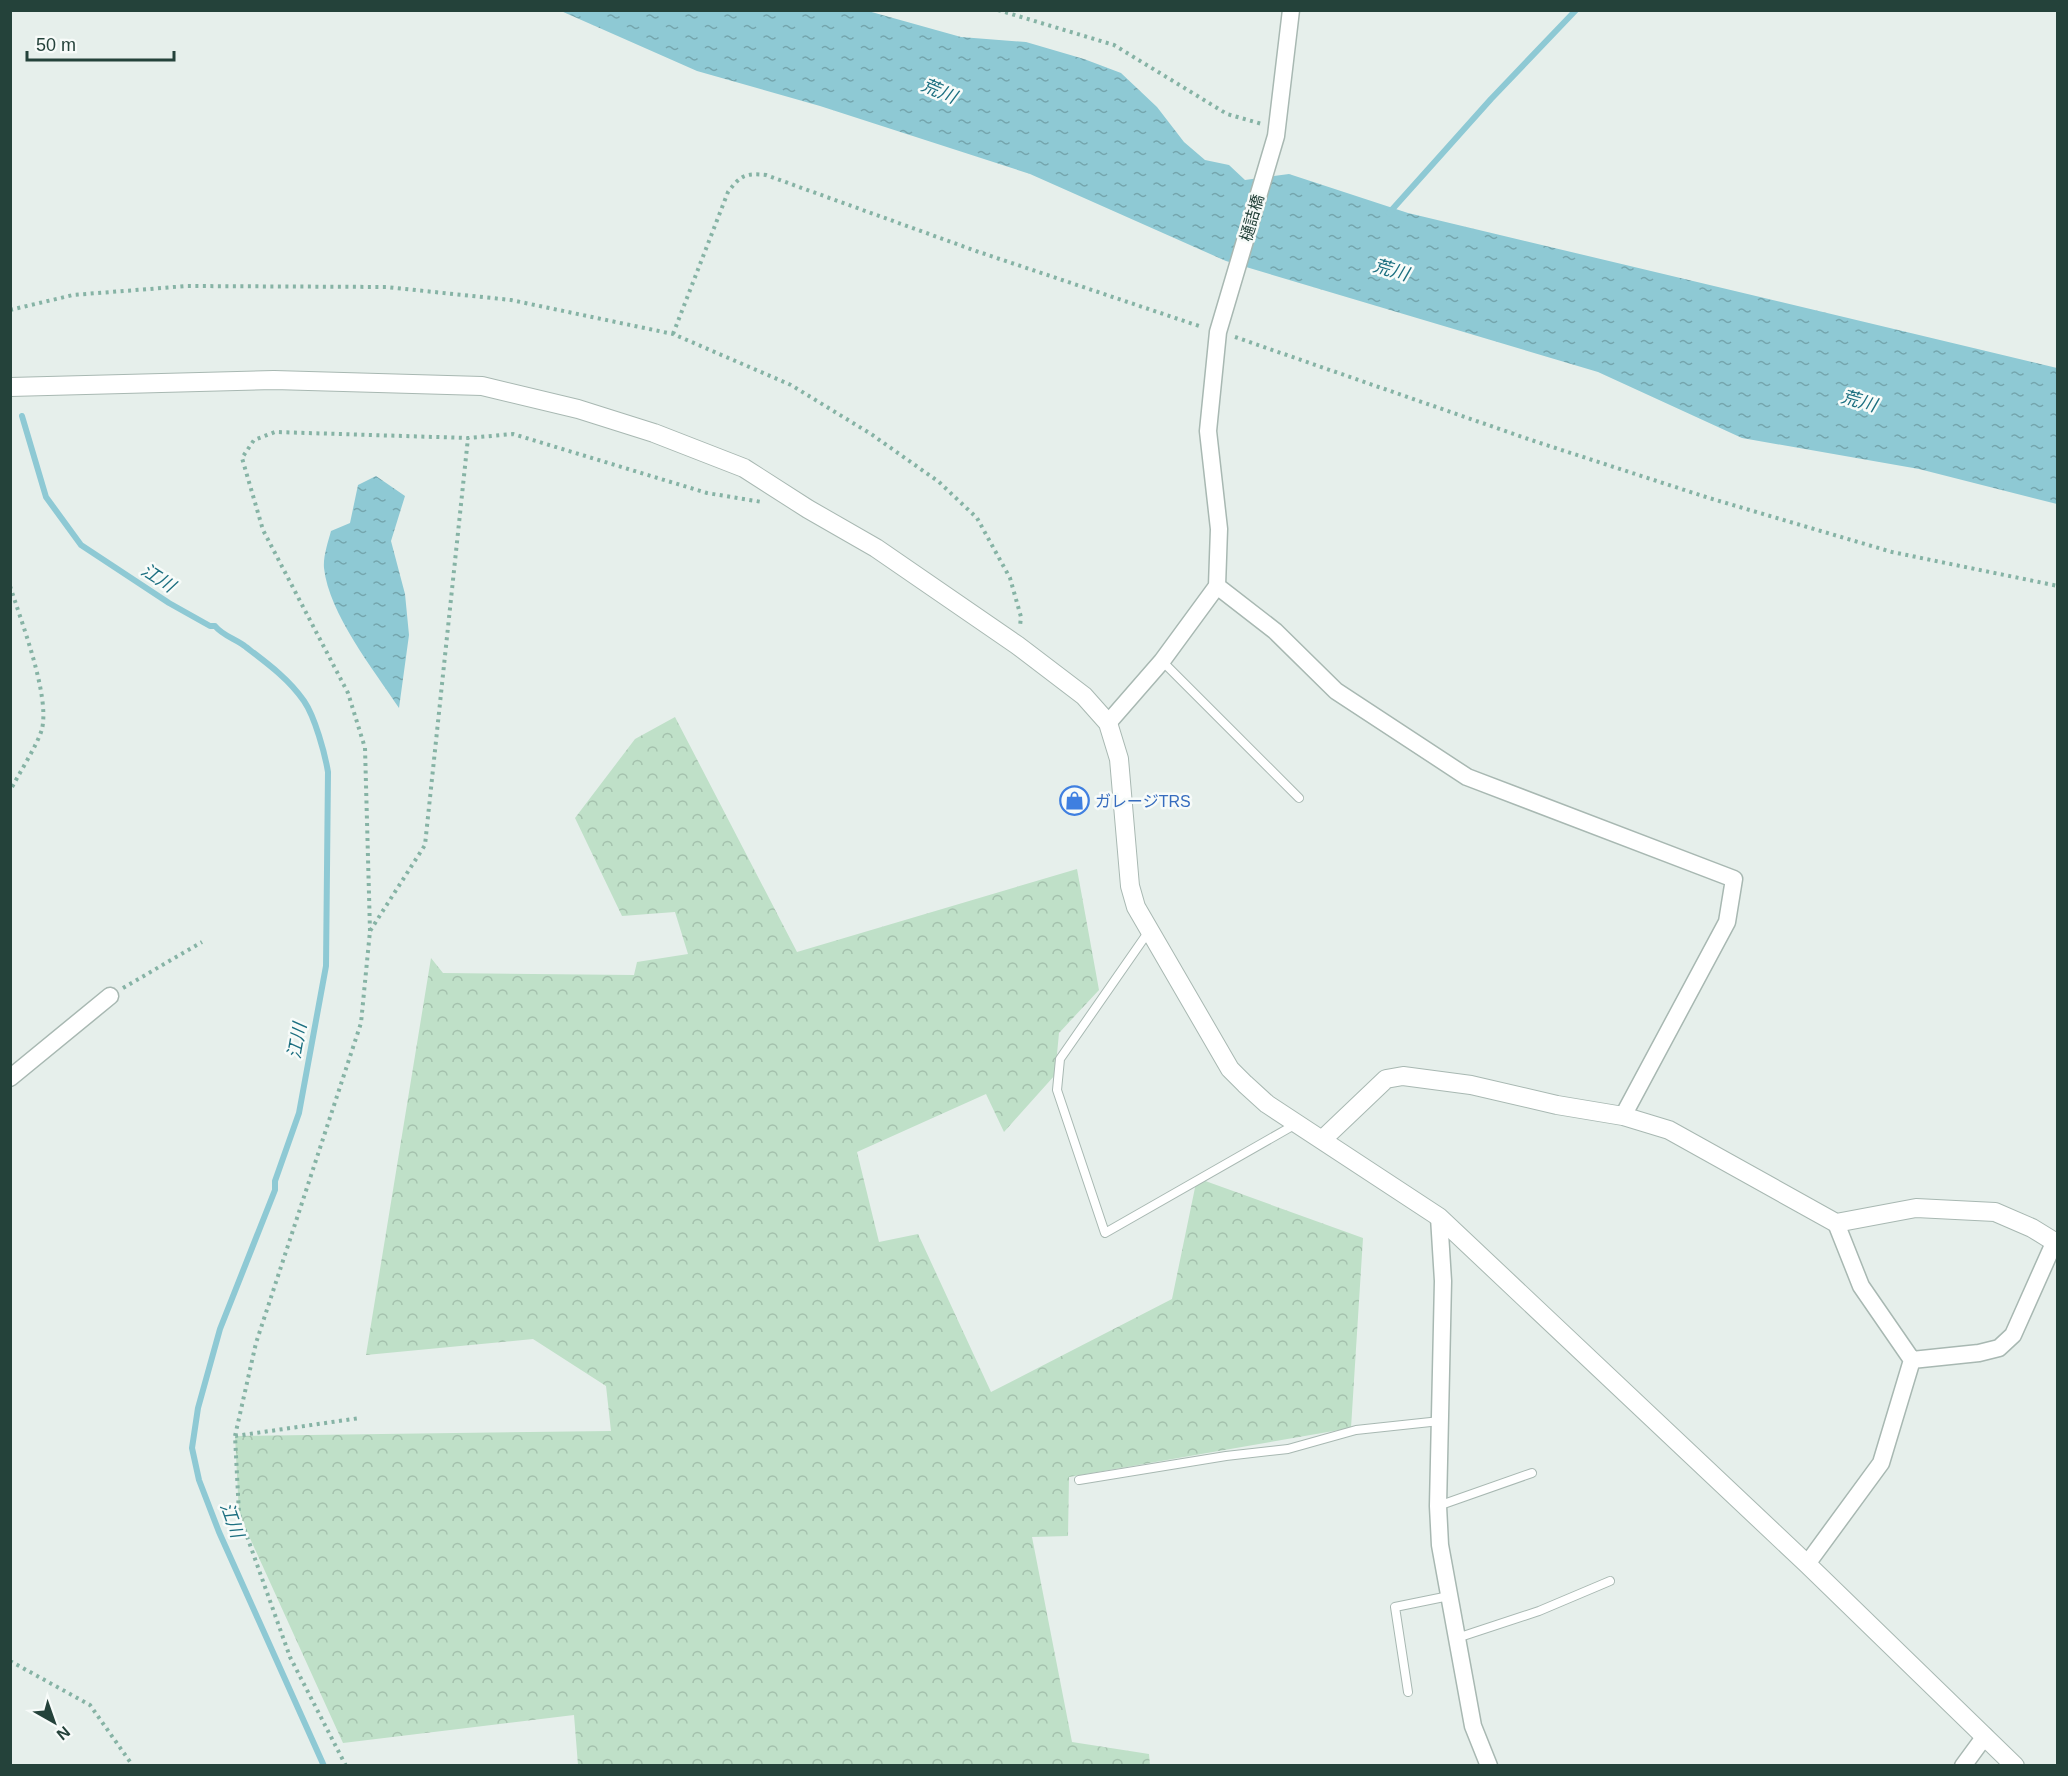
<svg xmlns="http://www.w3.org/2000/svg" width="2068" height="1776" font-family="Arial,'Noto Sans JP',sans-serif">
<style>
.forest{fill:url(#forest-crowns)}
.water{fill:url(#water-ripples)}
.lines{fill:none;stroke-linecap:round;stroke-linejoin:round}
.stream{stroke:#8ec9d4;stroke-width:6}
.service-casing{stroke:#a8b8b2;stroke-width:10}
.minor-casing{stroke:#a8b8b2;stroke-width:19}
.tertiary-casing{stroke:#a8b8b2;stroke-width:20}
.path{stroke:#86b3a5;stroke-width:4;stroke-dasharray:3 4.5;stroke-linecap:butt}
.service{stroke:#fff;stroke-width:8}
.minor{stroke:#fff;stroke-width:16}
.tertiary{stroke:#fff;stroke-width:18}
.labels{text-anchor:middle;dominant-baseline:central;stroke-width:5;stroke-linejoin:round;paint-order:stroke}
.street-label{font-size:16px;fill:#24423a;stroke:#f7fbf9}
.shop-label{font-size:16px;fill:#366cbe;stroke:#f7fbf9;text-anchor:start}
.water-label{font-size:18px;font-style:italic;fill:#1c6f80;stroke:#f7fbf9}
</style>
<defs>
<pattern id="forest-crowns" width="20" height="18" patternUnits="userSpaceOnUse" patternTransform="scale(1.5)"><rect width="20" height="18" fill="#bfe0c8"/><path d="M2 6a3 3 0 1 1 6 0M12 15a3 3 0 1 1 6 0" fill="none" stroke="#a4c1ad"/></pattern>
<pattern id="water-ripples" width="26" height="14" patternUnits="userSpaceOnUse" patternTransform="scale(1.5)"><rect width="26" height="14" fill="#8ec9d4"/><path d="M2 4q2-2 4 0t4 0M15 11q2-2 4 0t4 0" fill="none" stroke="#74a5ad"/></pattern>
</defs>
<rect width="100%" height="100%" fill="#e6efeb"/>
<!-- forest -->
<path class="forest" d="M 675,717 L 797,952 L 1077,869 L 1099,990 L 1059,1033 L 1055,1075 L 1004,1132 L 986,1094 L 857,1152 L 879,1242 L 918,1234 L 991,1392 L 1172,1299 L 1197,1178 L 1363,1238 L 1351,1428 L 1069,1477 L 1068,1536 L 1032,1537 L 1072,1742 L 1149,1754 L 1150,1765 L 578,1765 L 574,1715 L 343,1743 L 239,1514 L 235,1436 L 611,1431 L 606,1386 L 533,1339 L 366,1355 L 431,958 L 443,973 L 634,975 L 637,962 L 688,954 L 675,912 L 622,916 L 575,818 L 635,739 Z"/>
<!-- water -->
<path class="water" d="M 561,11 L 868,11 L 961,37 L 1026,42 L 1084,59 L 1121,73 L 1157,107 L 1184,142 L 1205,160 L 1229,165 L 1245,180 L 1289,174 L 1408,213 L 2057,368 L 2057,504 L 1919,469 L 1742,438 L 1598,372 L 1226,261 L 1030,174 L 820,106 L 697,71 Z
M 376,476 L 405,496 L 391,541 L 405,594 L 409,635 L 399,708 C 374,670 329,614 324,568 C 323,557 328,542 331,531 L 350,523 L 358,485 Z"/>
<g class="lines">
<!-- stream -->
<path class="stream" d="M 1389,213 L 1491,99 L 1576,10
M 22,416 L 46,497 L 81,545 L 169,603 L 210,626 L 215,626 C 223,636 236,639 246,647 C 267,663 289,679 304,701 C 315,717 325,754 328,772 L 326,966 L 299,1113 L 275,1181 L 275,1190 L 220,1329 L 198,1408 L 192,1448 L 199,1480 L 219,1532 L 324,1766"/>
<defs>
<path id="service" d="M 1162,661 L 1299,798
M 1149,931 L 1060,1059 L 1057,1090 L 1105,1233 L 1296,1124
M 1079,1480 L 1226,1456 L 1288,1449 L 1356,1430 L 1440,1421
M 1438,1506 L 1532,1473
M 1457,1638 L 1539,1611 L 1610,1581
M 1408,1692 L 1395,1607 L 1449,1596"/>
<path id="minor" d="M 1217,586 L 1275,631 L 1336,691 L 1467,777 L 1734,879 L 1727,922 L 1623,1116
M 1108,723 L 1162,661 L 1217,586 L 1219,529 L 1208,431 L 1218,332 L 1276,136 L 1291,10
M 10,1078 L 110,996
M 1439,1217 L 1443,1281 L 1438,1506 L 1440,1545 L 1473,1726 L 1489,1766
M 1836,1223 L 1861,1286 L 1912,1360
M 1912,1360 L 1979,1353 L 1999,1348 L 2013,1335 L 2054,1243
M 1807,1564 L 1881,1463 L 1912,1360
M 1963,1766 L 1985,1736"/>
<path id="tertiary" d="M 10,387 L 274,380 L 482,386 L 578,409 L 654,433 L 744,468 L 808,509 L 876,548 L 1017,645 L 1084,696 L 1108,723 L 1119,759 L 1130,886 L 1136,907 L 1230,1069 L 1245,1084 L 1267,1104 L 1439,1217 L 1807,1564 L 2015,1766
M 1323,1139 L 1386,1079 L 1403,1076 L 1471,1085 L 1557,1105 L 1623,1116 L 1669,1130 L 1836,1223 L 1916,1208 L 1995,1212 L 2032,1228 L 2058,1244"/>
</defs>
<!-- service casing -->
<use href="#service" class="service-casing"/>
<!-- minor casing -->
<use href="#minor" class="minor-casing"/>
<!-- tertiary casing -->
<use href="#tertiary" class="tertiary-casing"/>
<!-- path -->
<path class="path" d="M 998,10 L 1114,45 L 1227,114 L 1262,124
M 10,310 L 73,295 L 187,286 L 386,287 L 511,300 L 673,334 L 791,385 L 871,434 L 939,482 L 977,518 L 1010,578 L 1021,617 L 1020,626
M 673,334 L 728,192 C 741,175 745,173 766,175 L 976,251 L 1202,327
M 1235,337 L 1534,441 L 1709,498 L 1892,552 L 2058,586
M 10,586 C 21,621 50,695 42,729 C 38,744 18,775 10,791
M 370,931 L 365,748 L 348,693 L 263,530 L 242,458 L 254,440 L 275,432 L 468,438 L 513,434 L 707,493 L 762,502
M 123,988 L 202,942
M 235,1436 L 256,1343 L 361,1023 L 370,931 L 425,845 L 468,438
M 10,1661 L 90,1705 L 133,1766
M 346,1766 L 290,1657 L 239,1514 L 235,1436 L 360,1418"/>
<!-- service -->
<use href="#service" class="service"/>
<!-- minor -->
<use href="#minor" class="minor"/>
<!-- tertiary -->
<use href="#tertiary" class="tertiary"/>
</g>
<!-- icons -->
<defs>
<symbol id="shop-ring" viewBox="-11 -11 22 22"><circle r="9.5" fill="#f7fbf9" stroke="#3f7fe0" stroke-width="1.5"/><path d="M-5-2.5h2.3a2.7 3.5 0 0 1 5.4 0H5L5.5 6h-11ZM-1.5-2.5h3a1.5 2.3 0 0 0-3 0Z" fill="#3f7fe0"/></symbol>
</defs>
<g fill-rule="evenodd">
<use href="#shop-ring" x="1058" y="784" width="33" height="33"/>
</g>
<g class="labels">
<!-- street labels -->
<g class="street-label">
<text transform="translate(1252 218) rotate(-74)">樋詰橋</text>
</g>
<!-- shop labels -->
<g class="shop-label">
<text x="1095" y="801">ガレージTRS</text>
</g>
<!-- water labels -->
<g class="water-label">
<text transform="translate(939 91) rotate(23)">荒川</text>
<text transform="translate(1391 270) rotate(16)">荒川</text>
<text transform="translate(1859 401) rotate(16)">荒川</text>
<text transform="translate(158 578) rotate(33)">江川</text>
<text transform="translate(297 1041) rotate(-80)">江川</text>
<text transform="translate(232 1520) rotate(70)">江川</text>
</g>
</g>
<!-- border -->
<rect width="2068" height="1776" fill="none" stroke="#24423a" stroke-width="24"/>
<!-- north arrow -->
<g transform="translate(54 1722) rotate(140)" stroke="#f7fbf9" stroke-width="4.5" paint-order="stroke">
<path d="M0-4.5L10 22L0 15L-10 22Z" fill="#24423a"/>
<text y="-9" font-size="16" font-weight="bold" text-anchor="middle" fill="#24423a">N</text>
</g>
<!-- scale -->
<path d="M27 51v9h147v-9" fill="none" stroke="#24423a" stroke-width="3"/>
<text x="36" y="51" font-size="18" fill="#24423a" stroke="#f7fbf9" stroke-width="4.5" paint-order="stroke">50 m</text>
</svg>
